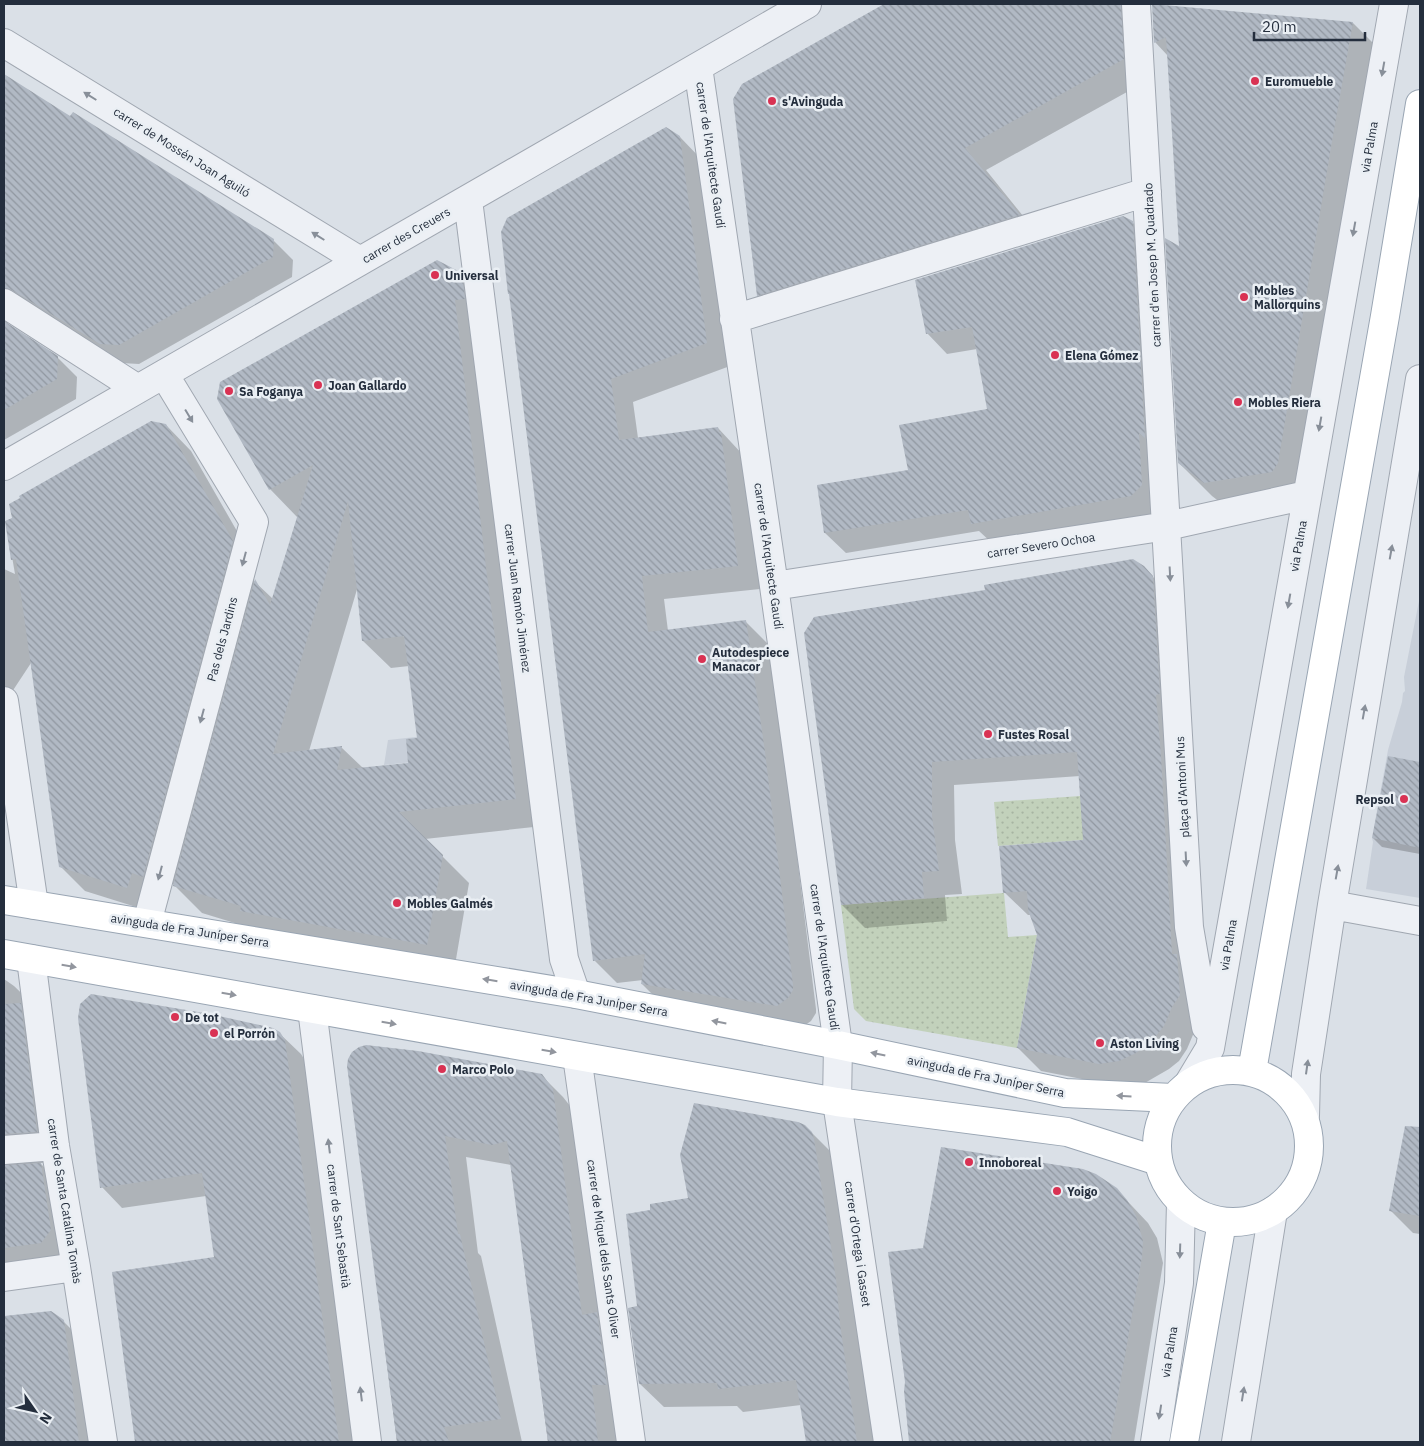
<svg xmlns="http://www.w3.org/2000/svg" width="1424" height="1446" font-family="'IBM Plex Sans',sans-serif">
<style>
.built{fill:#c8cfd9}
.grass{fill:url(#grass-dots)}
.shadow{fill:#0003;fill-rule:evenodd}
.building{fill:url(#building-back-hatch);fill-rule:evenodd}
.lines{fill:none;stroke-linecap:round;stroke-linejoin:round}
.minor-casing{stroke:#a0a7b1;stroke-width:30}
.major-casing{stroke:#99a5b3;stroke-width:30}
.minor{stroke:#edf0f5;stroke-width:28}
.major{stroke:#fff;stroke-width:28}
.oneway{fill:#888f99}
.oneway2{fill:#92969e}
.poi-dot{fill:#d93253;stroke:#eaeff4;stroke-width:2}
.labels{text-anchor:middle;dominant-baseline:central;stroke-width:5;stroke-linejoin:round;paint-order:stroke}
.poi-label{font-size:12px;font-weight:bold;fill:#242e3d;stroke:#eaeff4;text-anchor:start}
.street-label{font-size:12px;fill:#242e3d;stroke:#eaeff4}
</style>
<defs>
<pattern id="grass-dots" width="8" height="8" patternUnits="userSpaceOnUse" patternTransform="scale(1.25)"><rect width="8" height="8" fill="#c2d1bb"/><path d="M2 2h.1M6 6h.1" fill="none" stroke="#a7b4a2" stroke-width="1.8" stroke-linecap="round"/></pattern>
<pattern id="building-back-hatch" width="6" height="6" patternUnits="userSpaceOnUse" patternTransform="scale(1.25)"><rect width="6" height="6" fill="#b1b9c4"/><path d="M-1 5l2 2M0 0l6 6M5-1l2 2" fill="none" stroke="#9097a0"/></pattern>
</defs>
<rect width="100%" height="100%" fill="#dae0e7"/>
<!-- built -->
<path class="built" d="M 1420,596 L 1420,898 L 1366,889 L 1373,842 L 1372,838 L 1388,750 L 1402,702 L 1403,693 L 1405,691 L 1404,677 Z
M 507,727 L 510,752 L 384,765 L 388,740 Z"/>
<!-- grass -->
<path class="grass" d="M 1080,796 L 1165,834 L 998,846 L 994,802 Z
M 1004,893 L 1008,937 L 1037,935 L 1017,1048 L 866,1021 L 854,1009 L 841,905 Z"/>
<!-- shadow -->
<path class="shadow" d="M 886,4 L 1131,4 L 1145,82 L 986,170 L 1040,237 L 780,317 L 758,295 L 743,85 Z
M 1153,6 L 1353,23 L 1386,56 L 1310,496 L 1238,516 L 1212,496 L 1179,463 L 1180,248 L 1168,56 L 1155,42 Z
M 4,75 L 70,117 L 273,240 L 293,260 L 292,277 L 139,364 L 121,363 L 10,314 L 7,322 L 8,326 L 57,357 L 77,377 L 76,399 L 4,440 Z
M 680,137 L 703,161 L 730,366 L 633,402 L 638,438 L 718,428 L 744,456 L 760,589 L 664,599 L 668,631 L 745,621 L 768,644 L 787,776 L 816,1009 L 816,1013 L 811,1021 L 801,1028 L 665,1007 L 642,984 L 643,980 L 617,983 L 594,960 L 502,233 Z
M 1132,222 L 1153,243 L 1152,516 L 993,544 L 979,531 L 846,553 L 825,533 L 989,410 L 977,349 L 947,354 L 927,333 Z
M 461,274 L 488,302 L 543,826 L 425,839 L 469,883 L 454,971 L 261,931 L 202,913 L 172,883 L 168,900 L 156,897 L 152,912 L 85,891 L 60,866 L 31,663 L 4,704 L 4,569 L 15,574 L 6,522 L 166,425 L 191,451 L 257,566 L 253,580 L 273,599 L 298,518 L 270,489 ZM 358,586 L 363,641 L 391,668 L 409,666 L 419,739 L 410,764 L 363,768 L 342,748 L 309,751 Z
M 1143,567 L 1167,591 L 1195,1030 L 1187,1049 L 1179,1061 L 1169,1069 L 1143,1084 L 1123,1087 L 1041,1071 L 1018,1048 L 1038,935 L 1031,915 L 1028,915 L 1004,892 L 1084,842 L 1080,776 L 954,785 L 955,840 L 962,894 L 945,895 L 947,921 L 865,928 L 842,905 L 805,633 Z
M 1389,757 L 1420,763 L 1420,854 L 1382,847 L 1373,838 Z
M 4,979 L 14,986 L 45,1016 L 66,1161 L 40,1163 L 71,1194 L 80,1260 L 4,1281 Z
M 279,1033 L 301,1054 L 306,1062 L 357,1442 L 137,1442 L 114,1273 L 216,1258 L 206,1196 L 122,1208 L 102,1187 Z
M 348,1063 L 541,1075 L 563,1097 L 574,1111 L 617,1442 L 548,1442 L 511,1165 L 466,1157 L 478,1253 L 481,1256 L 522,1442 L 397,1442 Z
M 808,1129 L 832,1153 L 877,1442 L 807,1442 L 801,1405 L 743,1412 L 737,1406 L 664,1407 L 640,1384 L 639,1308 L 651,1211 L 689,1199 Z
M 1404,1138 L 1420,1141 L 1420,1234 L 1413,1233 L 1391,1211 Z
M 1116,1189 L 1148,1223 L 1157,1238 L 1163,1263 L 1134,1442 L 911,1442 L 905,1391 L 925,1249 Z
M 50,1312 L 62,1320 L 82,1340 L 96,1442 L 4,1442 L 4,1318 Z"/>
<!-- building -->
<path class="building" d="M 884,4 L 1121,4 L 1124,59 L 965,148 L 1020,215 L 757,296 L 733,99 L 742,84 Z
M 1152,4 L 1353,22 L 1332,141 L 1278,463 L 1272,472 L 1204,483 L 1178,463 L 1165,238 L 1179,246 L 1166,37 L 1154,43 Z
M 4,74 L 70,116 L 73,112 L 274,239 L 273,257 L 119,345 L 100,344 L 12,290 L 4,288 Z
M 666,127 L 680,136 L 707,343 L 611,379 L 619,440 L 718,427 L 719,432 L 721,432 L 738,566 L 642,576 L 648,632 L 746,620 L 765,752 L 793,985 L 793,990 L 788,998 L 777,1006 L 641,984 L 645,954 L 593,961 L 509,294 L 508,294 L 501,232 L 507,218 Z
M 1123,216 L 1133,221 L 1145,438 L 1139,433 L 1142,485 L 1131,496 L 971,524 L 968,510 L 824,533 L 817,485 L 908,470 L 899,425 L 987,409 L 972,327 L 926,334 L 915,280 Z
M 437,260 L 462,273 L 465,299 L 455,300 L 487,576 L 516,799 L 399,812 L 443,855 L 427,945 L 240,911 L 241,906 L 173,886 L 255,579 L 270,605 L 313,465 L 269,490 L 217,399 L 220,382 ZM 348,501 L 362,641 L 404,636 L 417,738 L 406,739 L 408,763 L 337,770 L 342,746 L 273,754 Z
M 4,321 L 58,356 L 57,379 L 4,410 Z
M 151,421 L 166,424 L 233,541 L 143,877 L 132,873 L 127,888 L 59,867 L 16,559 L 11,560 L 5,521 L 12,518 L 9,504 L 20,498 L 19,496 Z
M 1133,559 L 1144,566 L 1153,576 L 1160,694 L 1156,695 L 1161,756 L 1172,954 L 1177,954 L 1180,995 L 1172,1007 L 1164,1026 L 1151,1042 L 1136,1053 L 1119,1061 L 1099,1064 L 1017,1048 L 1037,935 L 1028,910 L 1027,891 L 1003,893 L 999,846 L 1083,840 L 1077,752 L 932,762 L 932,816 L 939,871 L 922,872 L 924,898 L 841,905 L 804,633 L 814,617 L 985,590 L 984,585 Z
M 1388,756 L 1420,762 L 1420,848 L 1372,838 Z
M 91,994 L 210,1014 L 273,1028 L 280,1032 L 285,1040 L 339,1442 L 135,1442 L 112,1272 L 214,1257 L 202,1173 L 100,1188 L 78,1018 L 80,1004 Z
M 21,1003 L 37,1132 L 4,1134 L 4,1004 Z
M 366,1045 L 418,1051 L 542,1074 L 553,1089 L 582,1315 L 597,1312 L 607,1385 L 592,1385 L 598,1442 L 548,1442 L 507,1141 L 492,1145 L 445,1136 L 458,1234 L 460,1234 L 501,1419 L 444,1427 L 449,1442 L 397,1442 L 347,1066 L 348,1059 L 352,1052 L 359,1047 Z
M 694,1103 L 798,1122 L 805,1125 L 812,1132 L 814,1139 L 823,1196 L 836,1279 L 840,1324 L 857,1442 L 806,1442 L 796,1380 L 718,1389 L 717,1383 L 639,1384 L 628,1308 L 637,1306 L 626,1214 L 650,1210 L 650,1204 L 688,1198 L 680,1155 Z
M 1405,1126 L 1420,1127 L 1420,1216 L 1389,1211 Z
M 941,1147 L 1083,1169 L 1096,1174 L 1117,1188 L 1127,1200 L 1136,1216 L 1143,1241 L 1142,1257 L 1110,1442 L 909,1442 L 904,1391 L 905,1382 L 888,1252 L 923,1248 Z
M 41,1163 L 51,1230 L 41,1243 L 4,1248 L 4,1165 Z
M 51,1311 L 64,1320 L 79,1442 L 4,1442 L 4,1316 Z"/>
<g class="lines">
<defs>
<path id="minor" d="M 1136,4 L 1189,927 L 1206,1027
M 4,43 L 360,261
M 698,67 L 774,586 L 838,1045 L 837,1102 L 888,1442
M 468,200 L 564,959 L 576,994
M 4,303 L 138,389
M 734,319 L 1147,192
M 4,466 L 807,4
M 774,586 L 1167,526 L 1307,495
M 4,701 L 34,905
M 1332,905 L 1420,921
M 147,923 L 254,522 L 164,374
M 31,959 L 55,1146 L 76,1267 L 103,1442
M 312,1009 L 367,1442
M 577,1056 L 631,1442
M 1189,1083 L 1210,1048 L 1394,4
M 1305,1116 L 1306,1074 L 1332,905 L 1420,379
M 4,1150 L 55,1146
M 4,1277 L 76,1267
M 1155,1442 L 1179,1283 L 1181,1202
M 1236,1442 L 1273,1211"/>
<path id="major" d="M 4,900 L 576,994 L 838,1045 L 1065,1093 L 1173,1098
M 4,954 L 837,1102 L 1067,1132 L 1158,1161
M1157 1146a76 76 0 1 1 152 0a76 76 0 1 1-152 0Z
M 1252,1071 L 1385,316 L 1420,104
M 1184,1442 L 1222,1222"/>
</defs>
<!-- minor casing -->
<use href="#minor" class="minor-casing"/>
<!-- major casing -->
<use href="#major" class="major-casing"/>
<!-- minor -->
<use href="#minor" class="minor"/>
<!-- major -->
<use href="#major" class="major"/>
</g>
<!-- one-way arrows -->
<defs><path id="oneway-solid" d="M-6-.8H1V-3.2L6.5 0L1 3.2V.8H-6Z" transform="scale(1.25)"/></defs>
<g class="oneway">
<use href="#oneway-solid" transform="translate(1383 69) rotate(100)"/>
<use href="#oneway-solid" transform="translate(90 96) rotate(-148)"/>
<use href="#oneway-solid" transform="translate(1354 229) rotate(100)"/>
<use href="#oneway-solid" transform="translate(318 236) rotate(-148)"/>
<use href="#oneway-solid" transform="translate(189 416) rotate(59)"/>
<use href="#oneway-solid" transform="translate(1320 424) rotate(100)"/>
<use href="#oneway-solid" transform="translate(1391 552) rotate(-80)"/>
<use href="#oneway-solid" transform="translate(244 559) rotate(105)"/>
<use href="#oneway-solid" transform="translate(1170 574) rotate(87)"/>
<use href="#oneway-solid" transform="translate(1289 601) rotate(100)"/>
<use href="#oneway-solid" transform="translate(1364 712) rotate(-80)"/>
<use href="#oneway-solid" transform="translate(202 716) rotate(105)"/>
<use href="#oneway-solid" transform="translate(1186 859) rotate(87)"/>
<use href="#oneway-solid" transform="translate(1337 872) rotate(-80)"/>
<use href="#oneway-solid" transform="translate(160 873) rotate(105)"/>
<use href="#oneway-solid" transform="translate(1307 1067) rotate(-82)"/>
<use href="#oneway-solid" transform="translate(329 1146) rotate(-97)"/>
<use href="#oneway-solid" transform="translate(1180 1251) rotate(92)"/>
<use href="#oneway-solid" transform="translate(361 1394) rotate(-97)"/>
<use href="#oneway-solid" transform="translate(1243 1394) rotate(-81)"/>
<use href="#oneway-solid" transform="translate(1160 1412) rotate(99)"/>
</g>
<g class="oneway2">
<use href="#oneway-solid" transform="translate(69 966) rotate(10)"/>
<use href="#oneway-solid" transform="translate(490 980) rotate(-171)"/>
<use href="#oneway-solid" transform="translate(229 994) rotate(10)"/>
<use href="#oneway-solid" transform="translate(719 1022) rotate(-169)"/>
<use href="#oneway-solid" transform="translate(389 1023) rotate(10)"/>
<use href="#oneway-solid" transform="translate(549 1051) rotate(10)"/>
<use href="#oneway-solid" transform="translate(878 1054) rotate(-168)"/>
<use href="#oneway-solid" transform="translate(1124 1096) rotate(-177)"/>
</g>
<!-- markers -->
<g class="poi-dot">
<circle cx="1255" cy="81" r="5"/>
<circle cx="772" cy="101" r="5"/>
<circle cx="435" cy="275" r="5"/>
<circle cx="1244" cy="297" r="5"/>
<circle cx="1055" cy="355" r="5"/>
<circle cx="318" cy="385" r="5"/>
<circle cx="229" cy="391" r="5"/>
<circle cx="1238" cy="402" r="5"/>
<circle cx="702" cy="659" r="5"/>
<circle cx="988" cy="734" r="5"/>
<circle cx="1404" cy="799" r="5"/>
<circle cx="397" cy="903" r="5"/>
<circle cx="175" cy="1017" r="5"/>
<circle cx="214" cy="1033" r="5"/>
<circle cx="1100" cy="1043" r="5"/>
<circle cx="442" cy="1069" r="5"/>
<circle cx="969" cy="1162" r="5"/>
<circle cx="1057" cy="1191" r="5"/>
</g>
<g class="labels">
<!-- poi labels -->
<g class="poi-label">
<text x="1265" y="81">Euromueble</text>
<text x="782" y="101">s'Avinguda</text>
<text x="445" y="275">Universal</text>
<text x="1254" y="290">Mobles<tspan x="1254" dy="14">Mallorquins</tspan></text>
<text x="1065" y="355">Elena Gómez</text>
<text x="328" y="385">Joan Gallardo</text>
<text x="239" y="391">Sa Foganya</text>
<text x="1248" y="402">Mobles Riera</text>
<text x="712" y="652">Autodespiece<tspan x="712" dy="14">Manacor</tspan></text>
<text x="998" y="734">Fustes Rosal</text>
<text x="1394" y="799" text-anchor="end">Repsol</text>
<text x="407" y="903">Mobles Galmés</text>
<text x="185" y="1017">De tot</text>
<text x="224" y="1033">el Porrón</text>
<text x="1110" y="1043">Aston Living</text>
<text x="452" y="1069">Marco Polo</text>
<text x="979" y="1162">Innoboreal</text>
<text x="1067" y="1191">Yoigo</text>
</g>
<!-- street labels -->
<g class="street-label">
<text transform="translate(1369 147) rotate(-80)">via Palma</text>
<text transform="translate(182 152) rotate(32)">carrer de Mossén Joan Aguiló</text>
<text transform="translate(711 155) rotate(82)">carrer de l'Arquitecte Gaudí</text>
<text transform="translate(406 235) rotate(-30)">carrer des Creuers</text>
<text transform="translate(1152 265) rotate(-93)">carrer d'en Josep M. Quadrado</text>
<text transform="translate(1041 545) rotate(-9)">carrer Severo Ochoa</text>
<text transform="translate(1298 546) rotate(-80)">via Palma</text>
<text transform="translate(769 556) rotate(82)">carrer de l'Arquitecte Gaudí</text>
<text transform="translate(518 598) rotate(83)">carrer Juan Ramón Jiménez</text>
<text transform="translate(222 639) rotate(-75)">Pas dels Jardins</text>
<text transform="translate(1182 787) rotate(-93)">plaça d'Antoni Mus</text>
<text transform="translate(190 930) rotate(9)">avinguda de Fra Juníper Serra</text>
<text transform="translate(1228 945) rotate(-80)">via Palma</text>
<text transform="translate(825 957) rotate(82)">carrer de l'Arquitecte Gaudí</text>
<text transform="translate(589 998) rotate(10)">avinguda de Fra Juníper Serra</text>
<text transform="translate(986 1076) rotate(12)">avinguda de Fra Juníper Serra</text>
<text transform="translate(65 1201) rotate(81)">carrer de Santa Catalina Tomàs</text>
<text transform="translate(339 1226) rotate(83)">carrer de Sant Sebastià</text>
<text transform="translate(858 1244) rotate(82)">carrer d'Ortega i Gasset</text>
<text transform="translate(604 1249) rotate(82)">carrer de Miquel dels Sants Oliver</text>
<text transform="translate(1169 1352) rotate(-81)">via Palma</text>
</g>
</g>
<!-- border -->
<rect width="1424" height="1446" fill="none" stroke="#242e3d" stroke-width="10"/>
<!-- north arrow -->
<g transform="translate(35 1411) rotate(124)" stroke="#eaeff4" stroke-width="4" paint-order="stroke">
<path d="M0-4L9 19L0 12L-9 19Z" fill="#242e3d"/>
<text y="-8" font-size="14" font-weight="bold" text-anchor="middle" fill="#242e3d">N</text>
</g>
<!-- scale -->
<path d="M1254 32v8h111v-8" fill="none" stroke="#242e3d" stroke-width="2.5"/>
<text x="1262" y="32" font-size="15" fill="#242e3d" stroke="#eaeff4" stroke-width="4" paint-order="stroke">20 m</text>
</svg>
